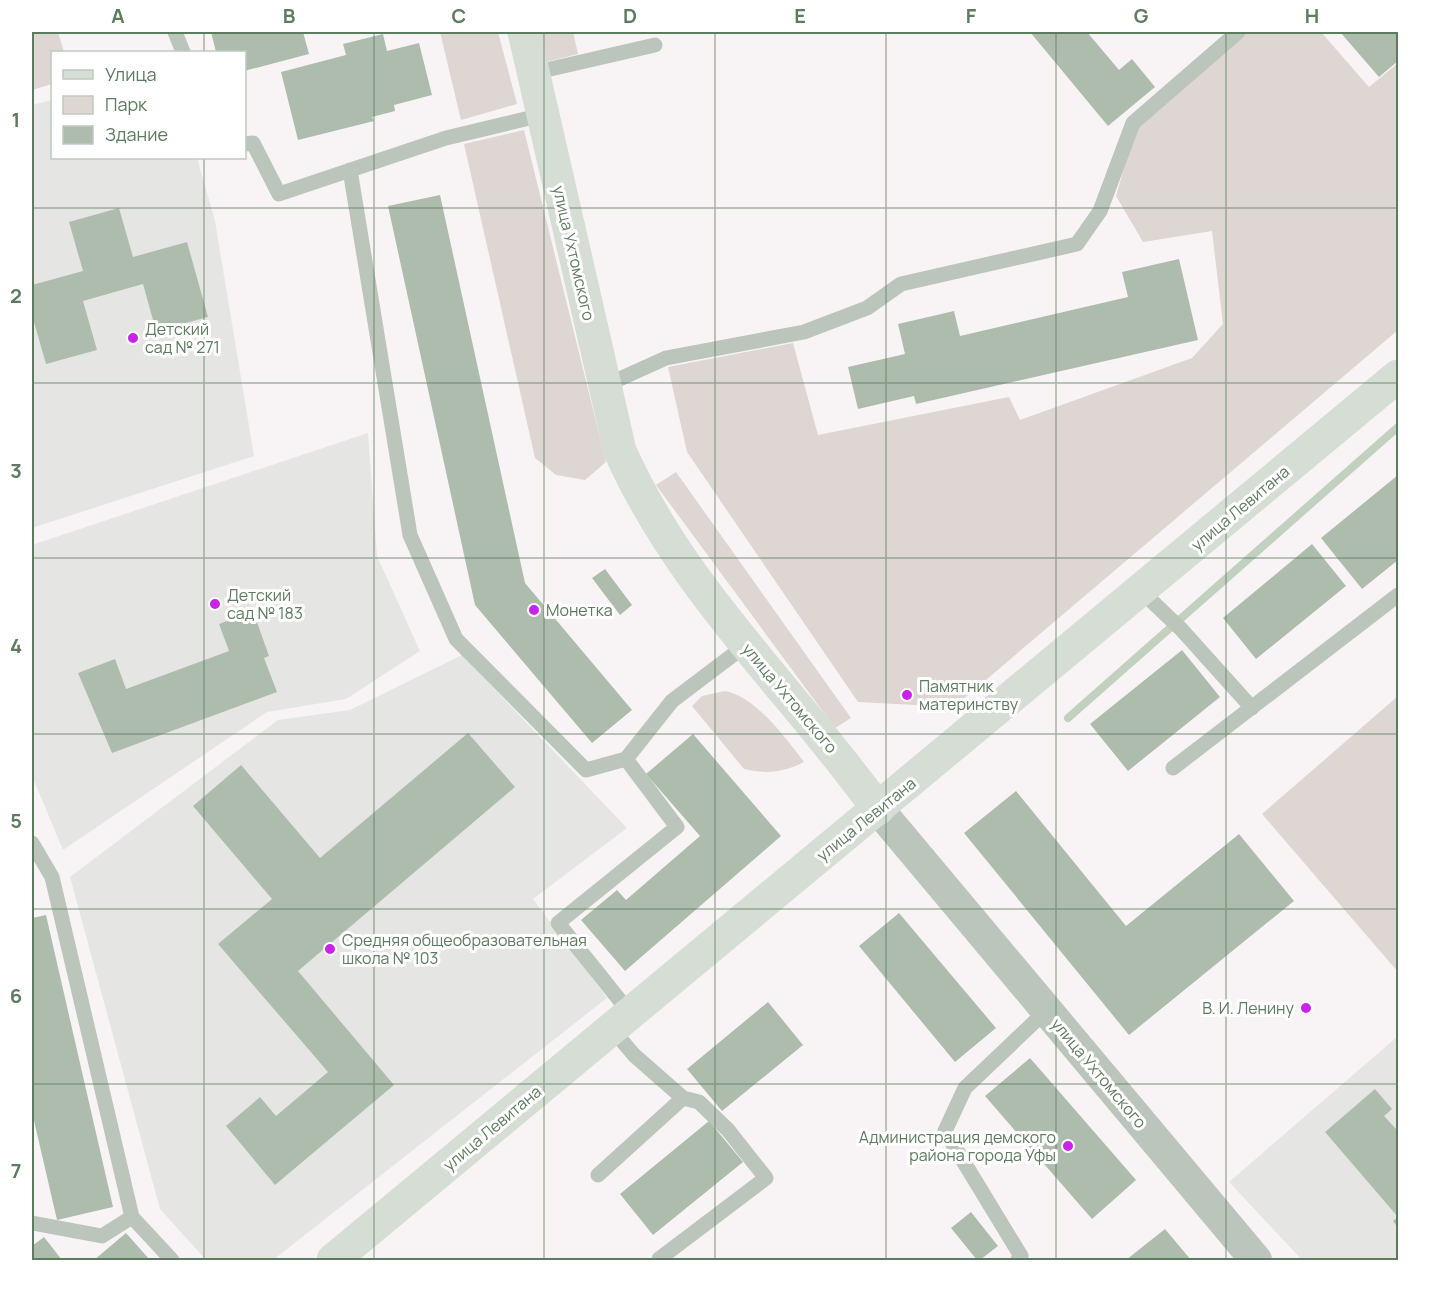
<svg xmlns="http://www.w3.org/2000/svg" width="1430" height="1292" font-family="Manrope,sans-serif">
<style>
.built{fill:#e5e6e4}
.green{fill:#ddd6d3}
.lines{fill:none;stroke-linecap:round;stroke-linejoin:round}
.stream{stroke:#c2d0c0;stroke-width:8}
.building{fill:#aebcae}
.lane{stroke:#bbc5bc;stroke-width:15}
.street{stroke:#bbc5bc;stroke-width:32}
.secondary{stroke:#d5ddd5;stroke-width:33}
.grid{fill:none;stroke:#5d7b5e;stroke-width:1.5;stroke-opacity:0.55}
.poi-dot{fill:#cb22ea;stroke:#fff;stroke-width:2}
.labels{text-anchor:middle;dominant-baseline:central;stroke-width:6;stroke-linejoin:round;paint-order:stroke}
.street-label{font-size:16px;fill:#5d7b5e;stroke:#fff}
.poi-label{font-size:16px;fill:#5d7b5e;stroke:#fff;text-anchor:start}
.neatline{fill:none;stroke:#5d7b5e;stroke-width:2}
.grid-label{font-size:20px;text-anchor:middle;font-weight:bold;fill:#5d7b5e}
</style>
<rect width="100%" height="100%" fill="#f8f4f5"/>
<!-- built -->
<path class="built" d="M 52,100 L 52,158 L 197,158 L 215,221 L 254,456 L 32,528 L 32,105 Z
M 368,433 L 377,556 L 420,651 L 346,699 L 267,712 L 63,850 L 32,776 L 32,545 Z
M 462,655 L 627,828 L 533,899 L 607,998 L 273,1260 L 206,1260 L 160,1209 L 70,877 L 278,720 L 350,710 Z
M 1398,1036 L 1398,1260 L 1302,1260 L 1229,1182 Z"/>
<!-- green -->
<path class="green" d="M 32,32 L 58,32 L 64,52 L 52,52 L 52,84 L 32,90 Z
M 440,32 L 498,32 L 517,104 L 461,120 Z
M 535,32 L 573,32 L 578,54 L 542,63 Z
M 1232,32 L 1321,32 L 1369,87 L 1398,63 L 1398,330 L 954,707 L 858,702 L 687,452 L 668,367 L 793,343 L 818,435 L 1009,397 L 1020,420 L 1192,358 L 1223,324 L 1212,231 L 1143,242 L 1116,196 L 1141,109 Z
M 524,130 L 606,462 L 585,480 L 556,475 L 535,458 L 464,144 Z
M 676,472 L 851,718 L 835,728 L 656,485 Z
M 725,691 C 756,697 785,737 804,762 C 782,773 767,774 744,769 L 692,706 L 702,696 Z
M 1398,696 L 1398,972 L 1262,814 Z"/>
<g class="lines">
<!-- stream -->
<path class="stream" d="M 1068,718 L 1398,427"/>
</g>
<!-- building -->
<path class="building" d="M 211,32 L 303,32 L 309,54 L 244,71 L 244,52 L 216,52 Z
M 1030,32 L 1087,32 L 1119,70 L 1132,59 L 1155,87 L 1108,126 Z
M 1340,32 L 1398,32 L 1398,61 L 1379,77 Z
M 383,34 L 387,51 L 419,43 L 432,95 L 394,105 L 395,111 L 372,117 L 374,121 L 298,140 L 281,72 L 346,55 L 343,44 Z
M 440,195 L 525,583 L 632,710 L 592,743 L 475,605 L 388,206 Z
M 119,208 L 133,257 L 187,242 L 208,317 L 156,331 L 143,284 L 83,301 L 97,350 L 46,364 L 32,315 L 32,285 L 83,271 L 69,222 Z
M 1179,259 L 1198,340 L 916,404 L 914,396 L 858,409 L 848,367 L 905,354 L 898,324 L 954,311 L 960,336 L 1128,297 L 1122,272 Z
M 1398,475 L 1398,560 L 1362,589 L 1321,538 Z
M 1312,544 L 1346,586 L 1256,659 L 1223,618 Z
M 605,569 L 632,605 L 620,615 L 592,578 Z
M 253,611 L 269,656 L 264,658 L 277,692 L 112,753 L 78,673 L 115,659 L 126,689 L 229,651 L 219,624 Z
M 1182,650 L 1220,697 L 1128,771 L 1090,724 Z
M 468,733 L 515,787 L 298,971 L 394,1085 L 275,1185 L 226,1126 L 260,1097 L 276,1116 L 328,1072 L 218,944 L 272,899 L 193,806 L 241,765 L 320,858 Z
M 693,734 L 781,836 L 625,971 L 581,920 L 617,890 L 626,900 L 700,836 L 646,774 Z
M 1016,791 L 1126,926 L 1239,834 L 1294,901 L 1129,1035 L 964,833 Z
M 899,913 L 996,1028 L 955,1062 L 859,946 Z
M 46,915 L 113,1207 L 57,1220 L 32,1112 L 32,918 Z
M 768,1002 L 803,1045 L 722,1111 L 687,1069 Z
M 1030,1058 L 1136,1180 L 1092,1219 L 985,1096 Z
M 1375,1089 L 1392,1109 L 1384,1116 L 1397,1130 L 1398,1129 L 1398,1228 L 1393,1221 L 1398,1217 L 1325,1132 Z
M 709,1121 L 743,1162 L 653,1235 L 620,1194 Z
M 971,1212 L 998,1246 L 980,1260 L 977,1260 L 951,1228 Z
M 1165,1229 L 1191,1260 L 1126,1260 Z
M 126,1233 L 150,1260 L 94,1260 Z
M 44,1237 L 62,1260 L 32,1260 L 32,1246 Z"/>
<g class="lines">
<!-- lane -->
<path class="lane" d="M 175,32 L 183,52
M 533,73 L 655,45
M 244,144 L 253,143 L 279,194 L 446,138 L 542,115
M 350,170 L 410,535 L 456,639 L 586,770 L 626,759
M 604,386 L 666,358 L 804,332 L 867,308 L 901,284 L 1077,244 L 1100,211 L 1133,123 L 1238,32
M 1140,590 L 1181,629 L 1252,708
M 1173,768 L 1398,595
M 32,843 L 52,877 L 132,1217 L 102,1236 L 32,1223
M 630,1013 L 558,923 L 677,827 L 626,759 L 672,701 L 746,645
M 598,1175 L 683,1098 L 634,1055 L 612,1029
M 132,1217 L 172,1260
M 659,1259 L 766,1178 L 728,1130 L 699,1102 L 683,1098
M 1018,1260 L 1021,1256 L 945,1131 L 965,1088 L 1047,1010"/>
<!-- street -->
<path class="street" d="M 878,809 L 1256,1260"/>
<!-- secondary -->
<path class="secondary" d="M 524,32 L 620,451 C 680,587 792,690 878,809
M 333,1260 L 1398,376"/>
</g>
<!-- grid -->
<path class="grid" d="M 204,32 L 204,52M 374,32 L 374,1260M 544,32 L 544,1260M 715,32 L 715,1260M 886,32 L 886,1260M 1056,32 L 1056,1260M 1226,32 L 1226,1260M 204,158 L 204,1260M 32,208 L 1398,208M 32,383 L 1398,383M 32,558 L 1398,558M 32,734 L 1398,734M 32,909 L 1398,909M 32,1084 L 1398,1084"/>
<!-- markers -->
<g class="poi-dot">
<circle cx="133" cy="338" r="6"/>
<circle cx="215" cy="604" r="6"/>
<circle cx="534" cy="610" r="6"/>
<circle cx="907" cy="695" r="6"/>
<circle cx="330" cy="949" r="6"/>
<circle cx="1306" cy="1008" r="6"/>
<circle cx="1068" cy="1146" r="6"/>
</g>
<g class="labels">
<!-- street labels -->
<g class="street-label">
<text transform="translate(574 253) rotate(77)">улица Ухтомского</text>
<text transform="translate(1240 508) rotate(-40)">улица Левитана</text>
<text transform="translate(790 698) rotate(50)">улица Ухтомского</text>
<text transform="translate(866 819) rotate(-39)">улица Левитана</text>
<text transform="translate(1099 1073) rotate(50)">улица Ухтомского</text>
<text transform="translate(492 1128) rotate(-40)">улица Левитана</text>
</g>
<!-- poi labels -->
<g class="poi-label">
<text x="145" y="329">Детский<tspan x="145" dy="18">сад № 271</tspan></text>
<text x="227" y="595">Детский<tspan x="227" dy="18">сад № 183</tspan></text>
<text x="546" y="610">Монетка</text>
<text x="919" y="686">Памятник<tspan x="919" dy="18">материнству</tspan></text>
<text x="342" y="940">Средняя общеобразовательная<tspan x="342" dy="18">школа № 103</tspan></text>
<text x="1294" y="1008" text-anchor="end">В. И. Ленину</text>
<text x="1056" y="1137" text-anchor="end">Администрация демского<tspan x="1056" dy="18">района города Уфы</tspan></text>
</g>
</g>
<!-- border -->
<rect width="1430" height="1292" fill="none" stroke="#ffffff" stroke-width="66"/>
<!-- legend -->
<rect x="51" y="51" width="195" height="108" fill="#ffffff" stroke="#becabf" stroke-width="1.5"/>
<rect x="63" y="70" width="30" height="9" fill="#d5ddd5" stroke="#becabf" stroke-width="1.5"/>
<text x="105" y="81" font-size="18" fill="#5d7b5e">Улица</text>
<rect x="63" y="96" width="30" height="18" fill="#ddd6d3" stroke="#becabf" stroke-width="1.5"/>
<text x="105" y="111" font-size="18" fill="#5d7b5e">Парк</text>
<rect x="63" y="126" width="30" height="18" fill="#aebcae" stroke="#becabf" stroke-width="1.5"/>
<text x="105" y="141" font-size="18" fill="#5d7b5e">Здание</text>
<rect x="33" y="33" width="1364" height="1226" class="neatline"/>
<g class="grid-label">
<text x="118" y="23">A</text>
<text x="289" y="23">B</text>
<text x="459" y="23">C</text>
<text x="630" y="23">D</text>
<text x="800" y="23">E</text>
<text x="971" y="23">F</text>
<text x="1141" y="23">G</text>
<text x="1312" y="23">H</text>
<text x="16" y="127">1</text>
<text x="16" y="303">2</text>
<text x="16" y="478">3</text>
<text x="16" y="653">4</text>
<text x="16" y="828">5</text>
<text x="16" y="1003">6</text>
<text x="16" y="1178">7</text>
</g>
</svg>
